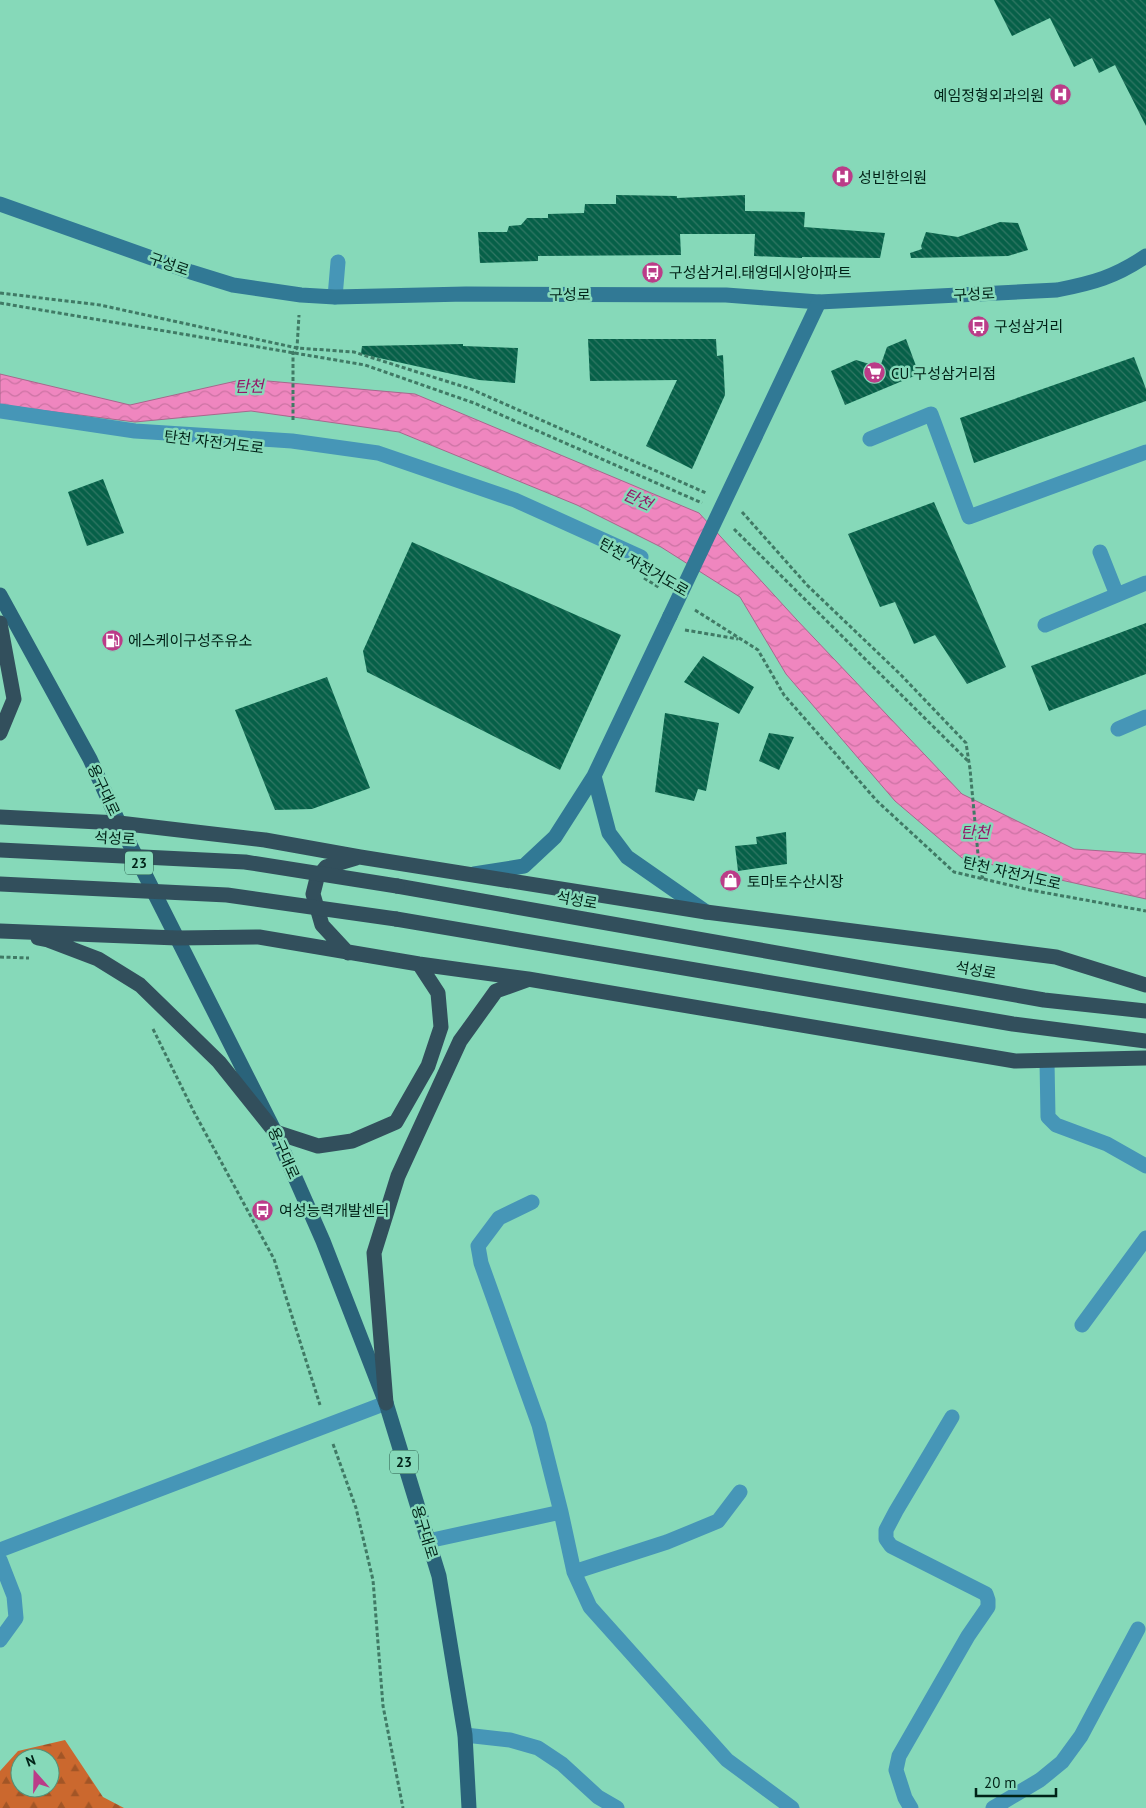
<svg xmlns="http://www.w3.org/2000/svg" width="1146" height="1808" font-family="'PT Sans','Noto Sans KR',sans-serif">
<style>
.forest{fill:url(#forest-firs);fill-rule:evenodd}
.water{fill:url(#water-waves);stroke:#a7688d}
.building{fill:url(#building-back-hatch)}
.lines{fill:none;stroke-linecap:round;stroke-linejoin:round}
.path{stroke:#407a65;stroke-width:3;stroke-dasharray:4 2.5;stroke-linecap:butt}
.lane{stroke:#4696b7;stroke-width:15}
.street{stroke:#4696b7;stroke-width:15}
.secondary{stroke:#317995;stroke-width:15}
.primary{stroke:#2a637a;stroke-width:15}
.highway{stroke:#324f5c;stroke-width:15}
.secondary-bridge{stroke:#317995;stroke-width:15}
.highway-bridge{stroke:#324f5c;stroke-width:15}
.labels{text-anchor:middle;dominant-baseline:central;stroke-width:5;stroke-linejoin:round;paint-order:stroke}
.shield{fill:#86d9b9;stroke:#285948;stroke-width:1}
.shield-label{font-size:14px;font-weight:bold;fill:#002217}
.poi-label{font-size:15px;fill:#002217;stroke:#86d9b9;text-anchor:start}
.street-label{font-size:15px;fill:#002217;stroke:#86d9b9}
.water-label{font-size:16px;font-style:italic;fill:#951868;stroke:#86d9b9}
</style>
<defs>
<pattern id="forest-firs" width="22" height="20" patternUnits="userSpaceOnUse" patternTransform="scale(1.25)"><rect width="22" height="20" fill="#cb682e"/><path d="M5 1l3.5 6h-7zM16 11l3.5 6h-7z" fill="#a25526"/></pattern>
<pattern id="water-waves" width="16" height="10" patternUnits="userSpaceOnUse" patternTransform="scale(1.25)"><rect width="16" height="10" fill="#ef86bf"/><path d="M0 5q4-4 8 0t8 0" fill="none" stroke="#cb73a3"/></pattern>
<pattern id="building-back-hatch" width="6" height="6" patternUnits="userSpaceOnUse" patternTransform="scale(1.25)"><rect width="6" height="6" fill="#066048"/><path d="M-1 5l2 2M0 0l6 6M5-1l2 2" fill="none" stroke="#317764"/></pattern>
</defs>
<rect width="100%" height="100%" fill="#86d9b9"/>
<!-- forest -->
<path class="forest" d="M 65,1740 L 103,1797 L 124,1808 L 0,1808 L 0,1771 L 18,1751 ZM 20,1758 L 50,1758 L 50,1788 L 20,1788 Z"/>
<!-- water -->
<path class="water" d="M 0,374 L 130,405 L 245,379 L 415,394 L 699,513 L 796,619 L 962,794 L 1074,849 L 1146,854 L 1146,899 L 962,858 L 895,801 L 786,674 L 740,597 L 661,547 L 577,505 L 399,432 L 251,411 L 135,422 L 0,405 Z"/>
<!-- building -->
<path class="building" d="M 994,0 L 1146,0 L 1146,126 L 1115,65 L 1099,73 L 1092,58 L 1074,67 L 1050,18 L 1012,36 Z
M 616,195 L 677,196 L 677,198 L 745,195 L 745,211 L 805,212 L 804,227 L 885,233 L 880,258 L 802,257 L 802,258 L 754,256 L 755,234 L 680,234 L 681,255 L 538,256 L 538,261 L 480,263 L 478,232 L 507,232 L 509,226 L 521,225 L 527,218 L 548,218 L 548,214 L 584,213 L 585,204 L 616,204 Z
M 1000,222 L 1018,223 L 1028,250 L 1008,256 L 911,258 L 910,253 L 922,249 L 921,246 L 926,232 L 958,237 Z
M 588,339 L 716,339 L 717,356 L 723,355 L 725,395 L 692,469 L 646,446 L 677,380 L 590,381 Z
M 906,339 L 919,374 L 845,405 L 831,371 L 856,360 L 880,367 L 887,347 Z
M 463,344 L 463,346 L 518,348 L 515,383 L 479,380 L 361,354 L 362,346 Z
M 1134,357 L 1146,389 L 1146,401 L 974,463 L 960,418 Z
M 103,479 L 124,533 L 87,546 L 68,492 Z
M 934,502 L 1006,667 L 967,684 L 935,635 L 914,644 L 895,602 L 880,607 L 848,534 Z
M 412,542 L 621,635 L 560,770 L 367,672 L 363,651 Z
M 1146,623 L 1146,674 L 1049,711 L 1031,666 Z
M 703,656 L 754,687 L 739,714 L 684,682 Z
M 327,677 L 370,788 L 312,809 L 275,810 L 235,710 Z
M 665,713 L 719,723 L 706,791 L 698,789 L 694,801 L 655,792 Z
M 769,733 L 794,737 L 779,770 L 759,761 Z
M 786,832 L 787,864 L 738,871 L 735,846 L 757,844 L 756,837 Z"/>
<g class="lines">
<!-- path -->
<path class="path" d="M 0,293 L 100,305 L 297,348 L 354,352 L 471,389 L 706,493
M 0,303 L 365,365 L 474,403 L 702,503
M 293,420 L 293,353 L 297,348 L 299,315
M 742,512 L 807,585 L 901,675 L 966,743 L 970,769 L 979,865 L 983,879
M 734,529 L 968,761
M 644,578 L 660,588
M 695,610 L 758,650 L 784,695 L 877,801 L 954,872 L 1030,890 L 1146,911
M 685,630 L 738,639
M 0,957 L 29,958
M 153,1029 L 194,1112 L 274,1259 L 320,1405
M 333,1444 L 356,1508 L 373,1580 L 383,1706 L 403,1808"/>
<!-- lane -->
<path class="lane" d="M 335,297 L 338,262
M 870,439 L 931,414 L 969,517 L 1146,452
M 1100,552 L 1117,595
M 1045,625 L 1146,583
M 1118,729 L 1146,717
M 1047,1061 L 1048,1117 L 1056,1125 L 1107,1144 L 1146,1166
M 532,1202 L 499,1218 L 478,1246 L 481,1263 L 539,1425 L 561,1512
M 1082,1325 L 1146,1238
M 428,1541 L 561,1512 L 574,1572 L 590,1607 L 727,1760 L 792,1808
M 0,1550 L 386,1403
M 574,1572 L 667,1542 L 718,1521 L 740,1492
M 465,1735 L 510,1740 L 538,1748 L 562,1764 L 598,1797 L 617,1808
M 911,1808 L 905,1798 L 896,1770 L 899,1756 L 968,1636 L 988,1607 L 988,1600 L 986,1594 L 891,1546 L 886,1539 L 886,1530 L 896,1511 L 952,1417
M 993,1808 L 1040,1780 L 1062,1762 L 1081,1736 L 1138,1629"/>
<!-- street -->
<path class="street" d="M 0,411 L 135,431 L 292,441 L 378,453 L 515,500 L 641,557
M 0,1560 L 14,1596 L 16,1618 L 0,1640"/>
<!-- secondary -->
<path class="secondary" d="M 0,204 L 191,272 L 233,285 L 301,295 L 335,297 L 466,294 L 726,295 L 819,302 L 1057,290 C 1093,283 1115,277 1146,256
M 594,776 L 609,833 L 627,857 L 706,912
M 474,874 L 524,866 L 555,837 L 594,776 L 670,616"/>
<!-- primary -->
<path class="primary" d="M 0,595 L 90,759 L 119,823 L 275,1132 L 323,1241 L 386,1403 L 439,1576 L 465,1735 L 469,1808"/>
<!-- highway -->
<path class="highway" d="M 0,623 L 14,699 L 0,733
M 0,817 L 119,823 L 265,840 L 360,857 L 706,912 L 1056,957 L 1146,985
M 397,886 L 1044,1000 L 1146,1011
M 396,919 L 1013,1024 L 1146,1041
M 0,931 L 177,938 L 259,937 L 419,964 L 528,979 L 1015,1061 L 1146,1058
M 38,938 L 48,940 L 98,959 L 140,985 L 219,1062 L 275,1132 L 318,1146 L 352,1141 L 396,1122 L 428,1066 L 441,1027 L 438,993 L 419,964
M 348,953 L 322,925 L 313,894 L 317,878 L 326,867 L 356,858
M 386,1403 L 374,1253 L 398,1176 L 460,1041 L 496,991 L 527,980"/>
<!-- secondary-bridge -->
<path class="secondary-bridge" d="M 670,616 L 819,302"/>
<!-- highway-bridge -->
<path class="highway-bridge" d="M 0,850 L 245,862 L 397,886
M 0,884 L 227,895 L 396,919"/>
</g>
<!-- icons -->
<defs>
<symbol id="hospital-disc" viewBox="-11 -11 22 22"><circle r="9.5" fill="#bb3c88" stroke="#86d9b9"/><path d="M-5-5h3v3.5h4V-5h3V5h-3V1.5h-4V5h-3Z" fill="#fff"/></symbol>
<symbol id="bus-disc" viewBox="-11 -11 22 22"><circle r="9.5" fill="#bb3c88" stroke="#86d9b9"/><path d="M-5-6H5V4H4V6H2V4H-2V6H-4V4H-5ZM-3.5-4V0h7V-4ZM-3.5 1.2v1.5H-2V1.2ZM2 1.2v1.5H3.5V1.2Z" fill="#fff"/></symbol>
<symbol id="supermarket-disc" viewBox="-11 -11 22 22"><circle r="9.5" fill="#bb3c88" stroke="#86d9b9"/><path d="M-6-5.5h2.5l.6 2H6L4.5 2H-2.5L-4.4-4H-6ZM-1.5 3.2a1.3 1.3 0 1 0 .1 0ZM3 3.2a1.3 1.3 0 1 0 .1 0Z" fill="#fff"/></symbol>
<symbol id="fuel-disc" viewBox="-11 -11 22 22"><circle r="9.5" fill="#bb3c88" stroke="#86d9b9"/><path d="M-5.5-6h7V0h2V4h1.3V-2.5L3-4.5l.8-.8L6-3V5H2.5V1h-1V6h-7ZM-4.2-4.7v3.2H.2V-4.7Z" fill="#fff"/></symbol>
<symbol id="shop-disc" viewBox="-11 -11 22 22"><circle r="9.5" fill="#bb3c88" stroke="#86d9b9"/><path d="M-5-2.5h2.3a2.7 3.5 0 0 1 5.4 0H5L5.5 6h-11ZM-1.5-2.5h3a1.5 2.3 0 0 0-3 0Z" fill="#fff"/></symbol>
</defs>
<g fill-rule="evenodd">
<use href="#hospital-disc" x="1048" y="82" width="25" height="25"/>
<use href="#hospital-disc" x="830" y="164" width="25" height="25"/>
<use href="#bus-disc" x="640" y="260" width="25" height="25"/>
<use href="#bus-disc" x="966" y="314" width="25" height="25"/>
<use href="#supermarket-disc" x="862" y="360" width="25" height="25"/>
<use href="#fuel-disc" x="100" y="628" width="25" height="25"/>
<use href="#shop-disc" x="718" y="868" width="25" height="25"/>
<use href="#bus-disc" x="250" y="1198" width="25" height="25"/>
</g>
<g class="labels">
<!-- shield labels -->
<g class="shield">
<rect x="125" y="851.5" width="28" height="23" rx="4"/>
<rect x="390" y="1450.5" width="28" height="23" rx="4"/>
</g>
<g class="shield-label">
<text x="139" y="863">23</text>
<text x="404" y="1462">23</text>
</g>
<!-- poi labels -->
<g class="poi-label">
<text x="1044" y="95" text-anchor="end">예임정형외과의원</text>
<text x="858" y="177">성빈한의원</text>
<text x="669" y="272">구성삼거리.태영데시앙아파트</text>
<text x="994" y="326">구성삼거리</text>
<text x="891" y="373">CU 구성삼거리점</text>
<text x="128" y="640">에스케이구성주유소</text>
<text x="747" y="881">토마토수산시장</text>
<text x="279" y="1210">여성능력개발센터</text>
</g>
<!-- street labels -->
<g class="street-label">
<text transform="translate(169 264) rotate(19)">구성로</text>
<text x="570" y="294">구성로</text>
<text transform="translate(974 294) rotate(-3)">구성로</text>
<text transform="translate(214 442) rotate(7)">탄천 자전거도로</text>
<text transform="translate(644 567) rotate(30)">탄천 자전거도로</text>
<text transform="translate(104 790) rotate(65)">용구대로</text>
<text transform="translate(115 838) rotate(3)">석성로</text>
<text transform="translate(1012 873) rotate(13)">탄천 자전거도로</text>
<text transform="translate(577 900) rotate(10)">석성로</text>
<text transform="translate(976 970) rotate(10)">석성로</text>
<text transform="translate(284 1153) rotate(66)">용구대로</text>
<text transform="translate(425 1532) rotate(73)">용구대로</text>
</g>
<!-- water labels -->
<g class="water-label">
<text transform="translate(249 386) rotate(-1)">탄천</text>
<text transform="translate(638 499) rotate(24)">탄천</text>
<text x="975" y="832">탄천</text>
</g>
</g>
<!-- north arrow -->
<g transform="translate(35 1773) rotate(340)"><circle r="24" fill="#86d9b9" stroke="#509078"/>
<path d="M0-4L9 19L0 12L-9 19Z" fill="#bb3c88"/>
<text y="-8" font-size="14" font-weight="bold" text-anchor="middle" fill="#002217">N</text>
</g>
<!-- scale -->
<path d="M976 1788v8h80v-8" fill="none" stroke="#002217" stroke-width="2.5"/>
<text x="984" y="1788" font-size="15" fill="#002217" stroke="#86d9b9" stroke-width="4" paint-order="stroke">20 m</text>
</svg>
